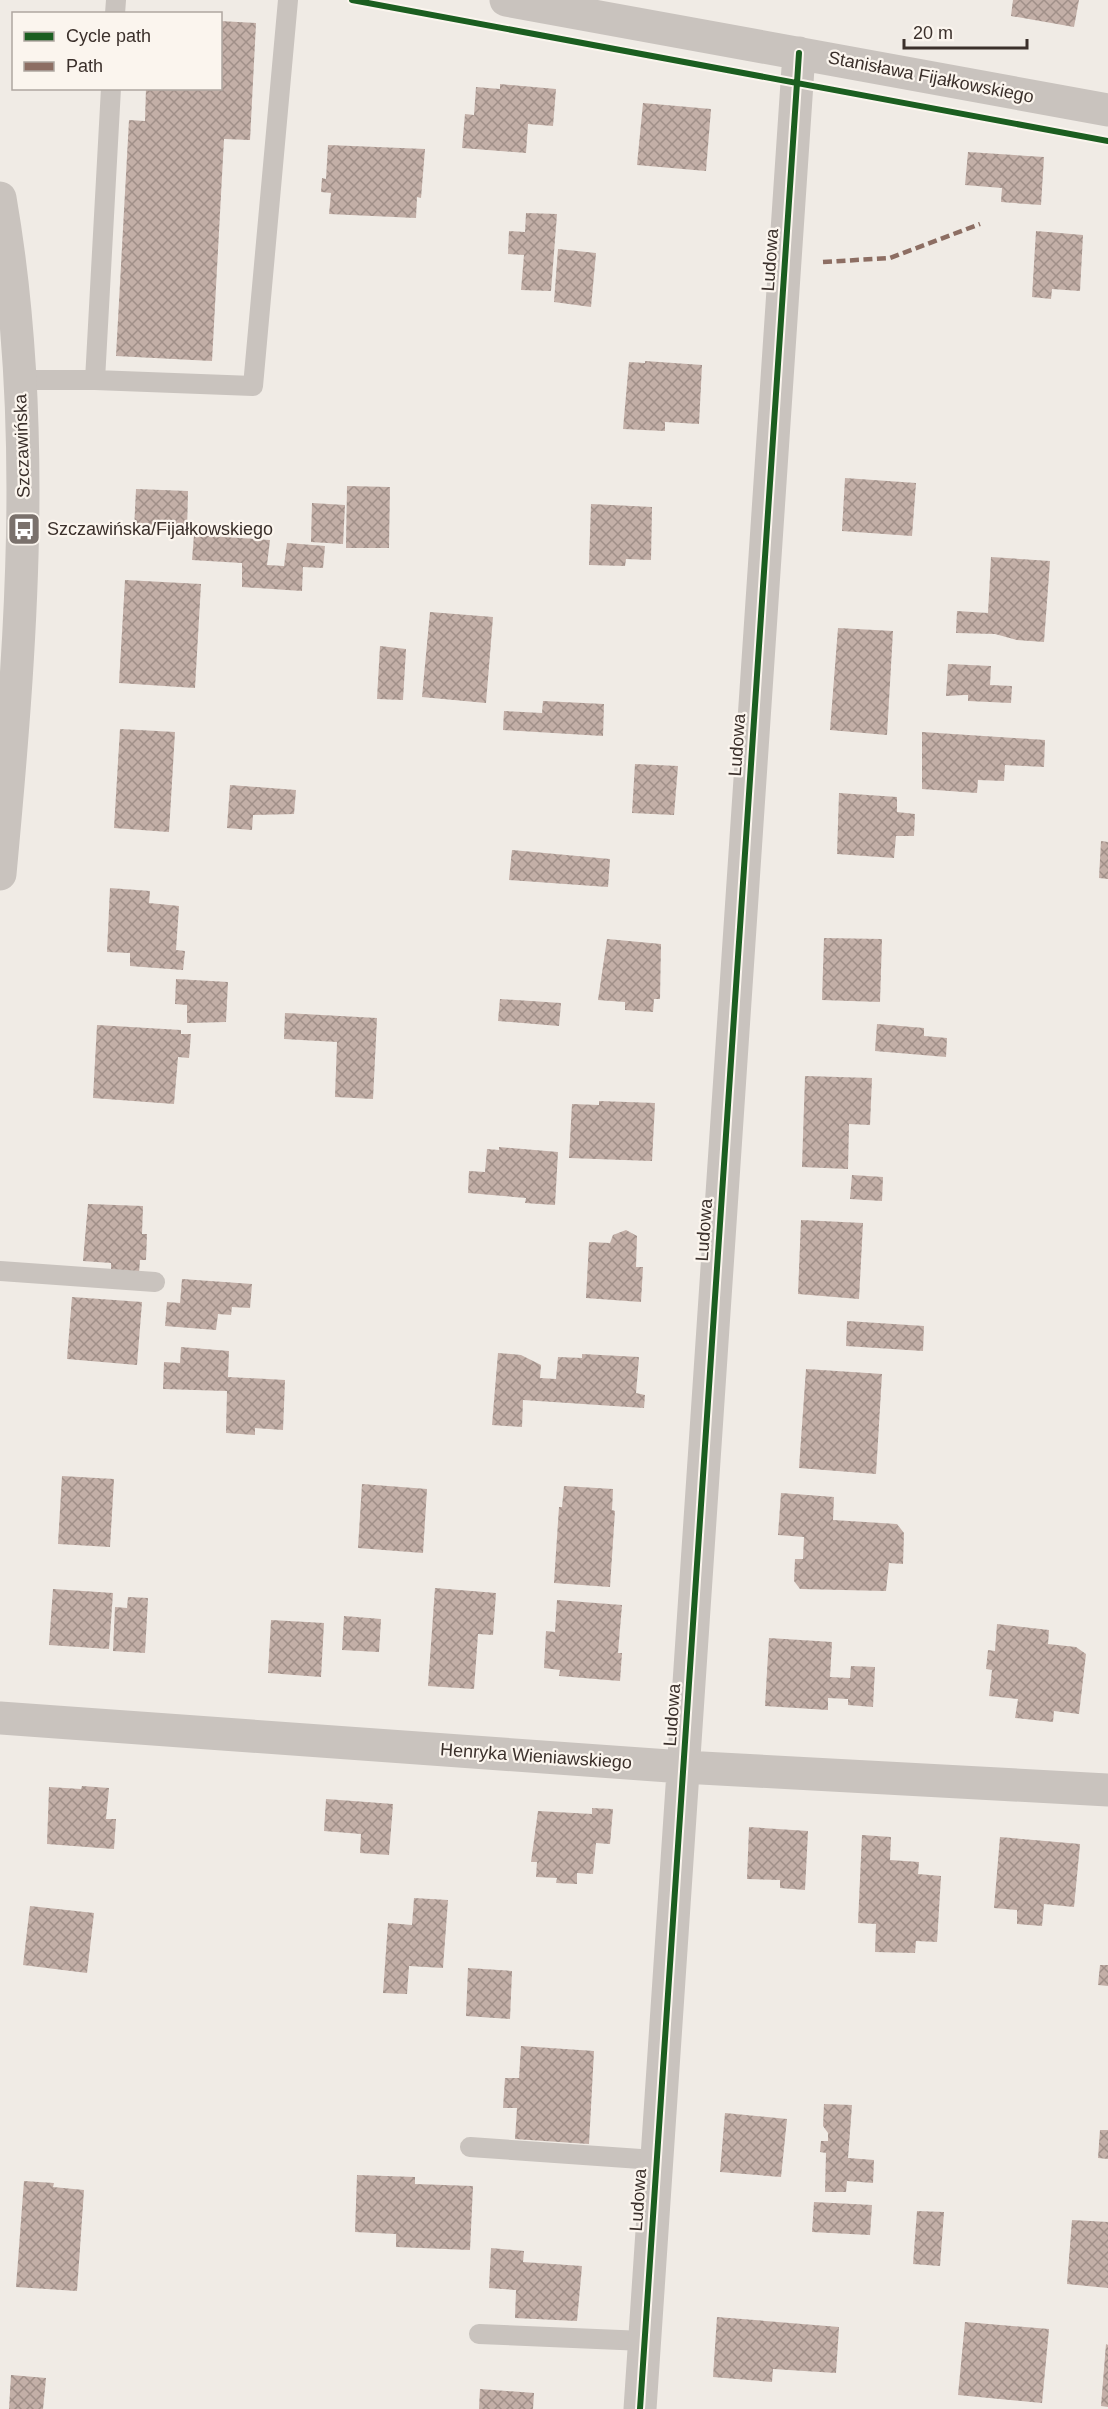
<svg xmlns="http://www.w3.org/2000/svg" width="1108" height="2409" font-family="Arial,sans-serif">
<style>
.building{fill:url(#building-cross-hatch)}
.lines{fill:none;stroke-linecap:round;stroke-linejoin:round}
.service{stroke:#c9c3be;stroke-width:20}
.minor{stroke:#c9c3be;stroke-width:33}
.tertiary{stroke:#c9c3be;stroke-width:33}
.quiet{stroke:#8d6e63;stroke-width:4.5;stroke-dasharray:9 4.5;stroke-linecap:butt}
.cycleway-casing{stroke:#fbf5ee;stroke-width:10}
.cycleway{stroke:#1b5e20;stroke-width:6}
.labels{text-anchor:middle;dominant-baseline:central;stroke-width:4.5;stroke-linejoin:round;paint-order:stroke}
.street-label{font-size:18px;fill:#3b302b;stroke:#fbf5ee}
.poi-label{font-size:18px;fill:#3b302b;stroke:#fbf5ee;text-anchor:start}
</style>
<defs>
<pattern id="building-cross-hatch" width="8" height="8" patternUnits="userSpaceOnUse" patternTransform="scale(1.5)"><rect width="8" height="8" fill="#c3afa7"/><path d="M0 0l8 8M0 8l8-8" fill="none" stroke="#a08f88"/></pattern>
</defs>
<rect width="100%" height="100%" fill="#f0ebe5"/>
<!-- building -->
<path class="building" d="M 1013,0 L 1079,0 L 1074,27 L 1011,16 Z
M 220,21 L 256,23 L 250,140 L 224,139 L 212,361 L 116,356 L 129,120 L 145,121 L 146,88 L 220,88 Z
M 500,84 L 556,89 L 553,126 L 528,124 L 526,153 L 462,148 L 465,114 L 474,115 L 476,87 L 500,89 Z
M 643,103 L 711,109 L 706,171 L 637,165 Z
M 328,145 L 425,149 L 421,198 L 417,197 L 416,218 L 329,214 L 331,193 L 321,192 L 322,178 L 326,179 Z
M 968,152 L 1044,157 L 1041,205 L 1001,202 L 1002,188 L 965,185 Z
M 526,213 L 557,214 L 551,291 L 521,290 L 524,255 L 508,254 L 509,231 L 525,232 Z
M 1036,231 L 1083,235 L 1080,291 L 1052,289 L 1051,299 L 1032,297 Z
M 558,249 L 596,253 L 591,307 L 554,302 Z
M 645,361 L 702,365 L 699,424 L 665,422 L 665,431 L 623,429 L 629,362 L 645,363 Z
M 845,478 L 916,483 L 912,536 L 842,531 Z
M 347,486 L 390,487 L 389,548 L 346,548 Z
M 136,489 L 188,491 L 187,533 L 134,530 Z
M 312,503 L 345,505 L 343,544 L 311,542 Z
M 591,504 L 652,507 L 651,560 L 626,559 L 625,566 L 589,565 Z
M 194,535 L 270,540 L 267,565 L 284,566 L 287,543 L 325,546 L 323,568 L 303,567 L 302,591 L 242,587 L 242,563 L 192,560 Z
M 991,557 L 1050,561 L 1044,642 L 1017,640 L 995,634 L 956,633 L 957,611 L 988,613 Z
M 125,580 L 201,584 L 195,688 L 119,683 Z
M 430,612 L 493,617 L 486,703 L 422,697 Z
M 838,628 L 893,631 L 887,735 L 830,730 Z
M 380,646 L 406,649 L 403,700 L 377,699 Z
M 948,664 L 991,666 L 990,685 L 1012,686 L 1011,703 L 968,701 L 968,695 L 964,695 L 946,696 Z
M 543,701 L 604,704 L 603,736 L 503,730 L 504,711 L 542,713 Z
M 120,729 L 175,732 L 169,832 L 114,828 Z
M 922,732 L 1045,740 L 1044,767 L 1005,765 L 1004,781 L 978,780 L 977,793 L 922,789 Z
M 635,764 L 678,766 L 674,815 L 632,813 Z
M 230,785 L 296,790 L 294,814 L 253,815 L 252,830 L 227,828 Z
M 839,793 L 897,797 L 897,812 L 915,814 L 914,836 L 896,836 L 894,858 L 837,854 Z
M 1101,841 L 1108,842 L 1108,879 L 1099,878 Z
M 512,850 L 610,859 L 608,887 L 509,880 Z
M 110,888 L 150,891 L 149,903 L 179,906 L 176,950 L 185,951 L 183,970 L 130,966 L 130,953 L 107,952 Z
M 824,938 L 882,939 L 880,1002 L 822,1000 Z
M 607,939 L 661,944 L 660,999 L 654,999 L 653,1012 L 625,1010 L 625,1002 L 598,1000 Z
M 176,979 L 228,982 L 226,1022 L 187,1023 L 187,1005 L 175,1004 Z
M 500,999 L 561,1003 L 559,1026 L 498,1021 Z
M 285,1013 L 377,1018 L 373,1099 L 335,1097 L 337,1042 L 284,1039 Z
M 877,1024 L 924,1028 L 924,1036 L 947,1038 L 946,1057 L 875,1051 Z
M 97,1025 L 181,1030 L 181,1034 L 191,1034 L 189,1058 L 178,1057 L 174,1104 L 93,1098 Z
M 805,1076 L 872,1078 L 870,1125 L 849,1124 L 848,1169 L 802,1167 Z
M 599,1101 L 655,1103 L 652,1161 L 569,1158 L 572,1104 L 599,1105 Z
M 499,1147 L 558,1152 L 555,1205 L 525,1203 L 526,1198 L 468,1193 L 469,1171 L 485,1172 L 487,1149 L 499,1150 Z
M 852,1175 L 883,1177 L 882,1201 L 850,1199 Z
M 88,1204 L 143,1206 L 142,1234 L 147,1234 L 146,1260 L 140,1260 L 139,1273 L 111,1273 L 111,1263 L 83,1261 Z
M 801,1220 L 863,1223 L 859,1299 L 798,1294 Z
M 626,1230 L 637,1236 L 636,1267 L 643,1267 L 641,1302 L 586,1298 L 589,1242 L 610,1243 L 613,1235 Z
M 182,1279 L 252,1284 L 250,1308 L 232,1307 L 231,1315 L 218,1314 L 216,1330 L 165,1326 L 167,1302 L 180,1303 Z
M 72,1297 L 142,1302 L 137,1365 L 67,1359 Z
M 847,1321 L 924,1326 L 923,1351 L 846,1346 Z
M 181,1347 L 229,1351 L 228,1377 L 285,1380 L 283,1430 L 255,1428 L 255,1435 L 226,1433 L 227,1391 L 163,1389 L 164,1362 L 180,1363 Z
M 498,1353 L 521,1355 L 541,1365 L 540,1378 L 556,1379 L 558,1357 L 582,1358 L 582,1354 L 639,1357 L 636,1393 L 645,1395 L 644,1408 L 523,1400 L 522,1427 L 492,1425 Z
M 806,1369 L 882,1374 L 876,1474 L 799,1468 Z
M 62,1476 L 114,1479 L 110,1547 L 58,1544 Z
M 362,1484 L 427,1489 L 423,1553 L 358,1548 Z
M 564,1486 L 613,1489 L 612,1510 L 615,1511 L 610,1587 L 554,1583 L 559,1507 L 562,1507 Z
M 781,1493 L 834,1497 L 833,1520 L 897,1524 L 904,1533 L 903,1564 L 889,1563 L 886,1591 L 800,1589 L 794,1581 L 795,1559 L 803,1559 L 804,1537 L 778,1535 Z
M 435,1588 L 496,1593 L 493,1635 L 478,1634 L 474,1689 L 428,1686 Z
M 53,1589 L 113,1593 L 109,1649 L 49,1645 Z
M 128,1597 L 148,1598 L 145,1653 L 113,1651 L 115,1607 L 127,1608 Z
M 557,1600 L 622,1605 L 618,1653 L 622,1653 L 620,1681 L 559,1676 L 560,1670 L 544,1668 L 546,1631 L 555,1632 Z
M 344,1616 L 381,1619 L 379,1652 L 342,1650 Z
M 271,1620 L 324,1623 L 321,1677 L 268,1673 Z
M 997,1624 L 1049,1630 L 1048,1644 L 1076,1647 L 1086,1654 L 1079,1714 L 1054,1711 L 1053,1722 L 1015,1718 L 1018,1699 L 989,1696 L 992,1670 L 986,1669 L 988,1650 L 995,1651 Z
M 769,1638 L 832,1642 L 830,1677 L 850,1678 L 851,1666 L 875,1667 L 873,1707 L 848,1705 L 848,1699 L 828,1698 L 828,1710 L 765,1706 Z
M 82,1786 L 109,1788 L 106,1819 L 116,1819 L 114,1849 L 47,1844 L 49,1787 L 81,1789 Z
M 326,1799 L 393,1804 L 389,1855 L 360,1853 L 361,1834 L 324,1831 Z
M 592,1808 L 613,1809 L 610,1844 L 596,1843 L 593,1874 L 577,1873 L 577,1884 L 556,1883 L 557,1878 L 536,1877 L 537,1862 L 531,1862 L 538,1811 L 592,1814 Z
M 749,1827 L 808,1831 L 805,1890 L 780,1888 L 780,1880 L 747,1879 Z
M 862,1835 L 891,1837 L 890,1860 L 919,1862 L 918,1874 L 941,1876 L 937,1942 L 916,1941 L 915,1953 L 875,1952 L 876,1924 L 858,1923 Z
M 1000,1837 L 1080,1844 L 1074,1907 L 1044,1904 L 1042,1926 L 1017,1924 L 1017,1910 L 994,1908 Z
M 414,1898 L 448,1900 L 443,1968 L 409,1966 L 407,1994 L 383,1993 L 388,1923 L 412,1925 Z
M 30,1906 L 94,1913 L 87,1973 L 23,1965 Z
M 1100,1965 L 1108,1965 L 1108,1986 L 1098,1985 Z
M 468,1968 L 512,1971 L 510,2019 L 466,2016 Z
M 521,2046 L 594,2051 L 589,2144 L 515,2139 L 517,2108 L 503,2108 L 505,2078 L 519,2078 Z
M 824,2104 L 852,2105 L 848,2158 L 874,2160 L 873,2183 L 847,2181 L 846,2192 L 825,2192 L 826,2153 L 820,2152 L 821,2141 L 828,2141 L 828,2133 L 823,2126 Z
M 725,2113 L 787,2119 L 781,2177 L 720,2172 Z
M 1100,2130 L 1108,2130 L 1108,2159 L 1098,2158 Z
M 357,2175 L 415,2177 L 415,2184 L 473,2186 L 470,2250 L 396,2247 L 396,2234 L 355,2232 Z
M 24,2181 L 54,2183 L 53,2187 L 84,2190 L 77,2291 L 16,2287 Z
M 814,2202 L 872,2205 L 870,2235 L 812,2232 Z
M 917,2211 L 944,2212 L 940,2266 L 913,2264 Z
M 1072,2220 L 1108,2222 L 1108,2288 L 1067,2284 Z
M 491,2248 L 524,2251 L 523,2262 L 582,2266 L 577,2321 L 515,2318 L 516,2290 L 489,2288 Z
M 717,2317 L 839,2327 L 836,2373 L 773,2369 L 772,2382 L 713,2377 Z
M 965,2322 L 1049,2329 L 1042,2403 L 958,2395 Z
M 1106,2344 L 1108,2345 L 1108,2407 L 1101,2406 Z
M 11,2375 L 46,2378 L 43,2409 L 9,2409 Z
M 480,2389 L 534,2393 L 533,2409 L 479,2409 Z"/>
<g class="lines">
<!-- service -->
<path class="service" d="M 115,14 L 116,0
M 20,380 L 95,380 L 253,386 L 288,0
M 95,380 L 111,88
M 0,1271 L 155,1282
M 470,2147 L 655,2160
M 479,2334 L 644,2341"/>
<!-- minor -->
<path class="minor" d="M 506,0 L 1108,110
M 0,1718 L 683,1767 L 1108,1790
M 640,2409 L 799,53"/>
<!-- tertiary -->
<path class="tertiary" d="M 0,198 C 39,423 21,648 0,874"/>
<!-- quiet -->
<path class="quiet" d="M 823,262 L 890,258 L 980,224"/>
<defs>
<path id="cycleway" d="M 352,0 L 1108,141
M 640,2409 L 799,53"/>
</defs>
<!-- cycleway casing -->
<use href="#cycleway" class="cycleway-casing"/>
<!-- cycleway -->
<use href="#cycleway" class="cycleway"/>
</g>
<!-- icons -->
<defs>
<symbol id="bus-square" viewBox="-11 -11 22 22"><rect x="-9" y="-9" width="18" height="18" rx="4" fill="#7a716c" stroke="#fbf5ee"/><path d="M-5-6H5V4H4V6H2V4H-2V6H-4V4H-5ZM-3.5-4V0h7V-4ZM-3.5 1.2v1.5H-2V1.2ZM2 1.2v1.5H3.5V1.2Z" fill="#fff"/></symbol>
</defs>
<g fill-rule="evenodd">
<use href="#bus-square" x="5" y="510" width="38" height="38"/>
</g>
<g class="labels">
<!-- street labels -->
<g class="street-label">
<text transform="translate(931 77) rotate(11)">Stanisława Fijałkowskiego</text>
<text transform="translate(770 260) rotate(-86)">Ludowa</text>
<text transform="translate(22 446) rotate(-92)">Szczawińska</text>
<text transform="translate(737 745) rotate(-86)">Ludowa</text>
<text transform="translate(704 1230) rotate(-86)">Ludowa</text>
<text transform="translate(672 1715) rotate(-86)">Ludowa</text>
<text transform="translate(536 1756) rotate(4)">Henryka Wieniawskiego</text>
<text transform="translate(638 2200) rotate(-86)">Ludowa</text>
</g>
<!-- poi labels -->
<g class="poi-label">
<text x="47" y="529">Szczawińska/Fijałkowskiego</text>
</g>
</g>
<!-- legend -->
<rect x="12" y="12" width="210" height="78" fill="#fbf5ee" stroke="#aea6a0" stroke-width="1.5"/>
<rect x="24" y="32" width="30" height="9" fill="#1b5e20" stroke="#aea6a0" stroke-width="1.5"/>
<text x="66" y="42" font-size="18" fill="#3b302b">Cycle path</text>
<rect x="24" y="62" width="30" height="9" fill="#8d6e63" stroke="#aea6a0" stroke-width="1.5"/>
<text x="66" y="72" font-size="18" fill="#3b302b">Path</text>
<!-- scale -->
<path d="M904 39v9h123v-9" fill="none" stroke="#3b302b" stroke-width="3"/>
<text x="913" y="39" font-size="18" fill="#3b302b" stroke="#fbf5ee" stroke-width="4.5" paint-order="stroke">20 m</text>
</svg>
